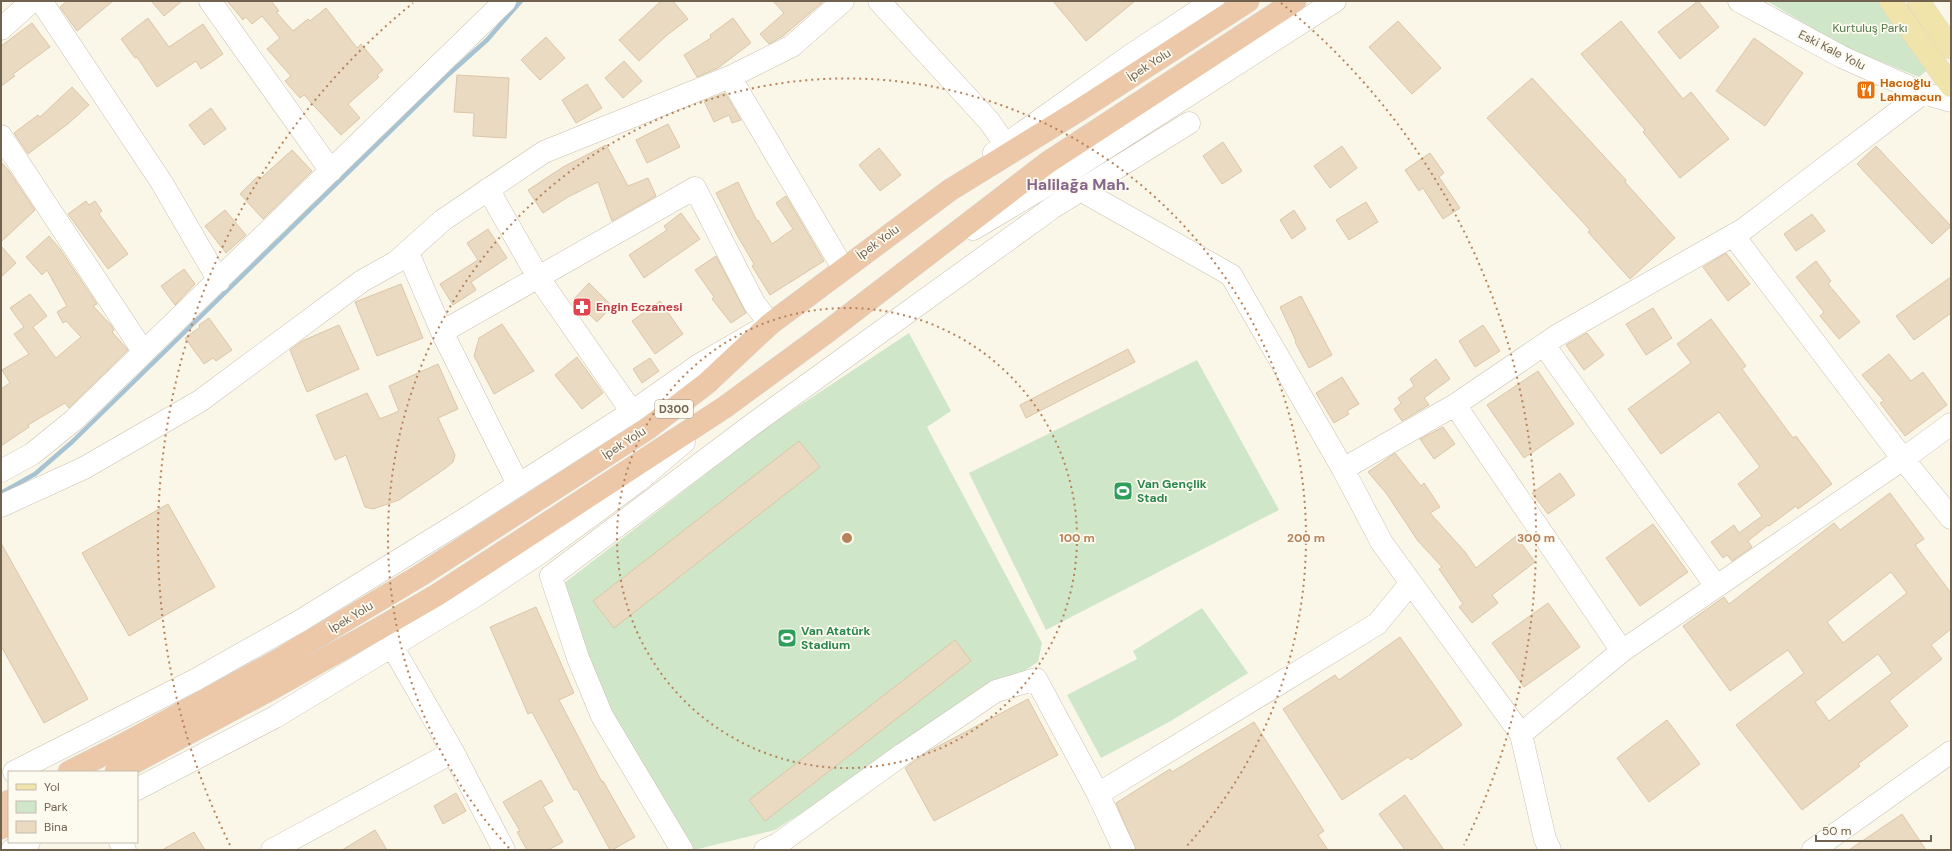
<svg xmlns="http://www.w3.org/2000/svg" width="1952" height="851" font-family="'DM Sans',sans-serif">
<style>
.green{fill:#cfe6c9}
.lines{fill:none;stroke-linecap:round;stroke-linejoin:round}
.stream{stroke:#a7c3d1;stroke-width:4.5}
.building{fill:#eadac2;stroke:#dcc6a7;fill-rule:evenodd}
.minor-casing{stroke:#cbc1b0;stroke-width:23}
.major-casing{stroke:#dad6d2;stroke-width:23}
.highway-casing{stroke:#dad6d2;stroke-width:23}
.minor{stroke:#fff;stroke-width:22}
.major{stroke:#f0e4aa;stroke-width:22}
.highway{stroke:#ecc7a8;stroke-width:22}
.ring{fill:none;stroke:#b6825a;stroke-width:2;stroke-dasharray:2 4}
.labels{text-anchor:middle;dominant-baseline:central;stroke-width:3.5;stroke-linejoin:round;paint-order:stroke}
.shield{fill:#fdfaef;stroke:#9b9080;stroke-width:1}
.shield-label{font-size:11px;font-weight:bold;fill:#716250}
.park-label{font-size:12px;fill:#517a4d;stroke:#fdfaef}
.street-label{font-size:12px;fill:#716250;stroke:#fdfaef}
.food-label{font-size:12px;font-weight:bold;fill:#c56008;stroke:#fdfaef;text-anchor:start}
.health-label{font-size:12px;font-weight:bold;fill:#be3a42;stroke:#fdfaef;text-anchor:start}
.leisure-label{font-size:12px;font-weight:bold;fill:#27864d;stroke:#fdfaef;text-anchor:start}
.district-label{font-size:16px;font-weight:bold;fill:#88678c;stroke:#fdfaef}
.centre{fill:#b6825a;stroke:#fdfaef;stroke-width:2}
.ring-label{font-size:12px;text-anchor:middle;font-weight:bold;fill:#b6825a;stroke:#fdfaef;stroke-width:3.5;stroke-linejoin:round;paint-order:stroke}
</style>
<rect width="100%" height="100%" fill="#faf7e9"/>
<!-- green -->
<path class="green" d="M 1767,1 L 1885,1 L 1931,67 L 1919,77 L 1842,46 Z
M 909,333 L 951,411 L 927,427 L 1042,643 L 1038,662 L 775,830 L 694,850 L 652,784 L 621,752 L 563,584 L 767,427 Z
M 1197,360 L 1279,510 L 1046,630 L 969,473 Z
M 1202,608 L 1248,673 L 1171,721 L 1101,758 L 1067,695 L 1137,659 L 1133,651 Z"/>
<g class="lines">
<!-- stream -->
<path class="stream" d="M 1,493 L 35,474 L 72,442 L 449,74 L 487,40 L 521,1"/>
</g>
<!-- building -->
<path class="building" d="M 67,1 L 113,1 L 77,31 L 60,7 Z
M 151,1 L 182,1 L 164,16 Z
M 227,1 L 271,1 L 279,11 L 276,12 L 293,31 L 308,19 L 310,21 L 326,8 L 357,48 L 361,44 L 383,70 L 377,75 L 379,77 L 348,104 L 360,118 L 341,135 L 304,95 L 300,98 L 285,81 L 291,76 L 267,49 L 280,38 L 262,16 L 252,24 L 246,17 L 243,20 Z
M 661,1 L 673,1 L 688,19 L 666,36 L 639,61 L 619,40 Z
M 773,1 L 824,1 L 783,36 L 769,44 L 760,34 L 784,13 Z
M 1053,1 L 1135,1 L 1086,41 Z
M 1698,1 L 1719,27 L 1680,59 L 1658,32 Z
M 148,18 L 169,47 L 203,24 L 223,54 L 201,69 L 196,61 L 157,87 L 137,57 L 135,58 L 121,39 Z
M 733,18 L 751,43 L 718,68 L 697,77 L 684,55 L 711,38 L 710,35 Z
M 1398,21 L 1441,68 L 1412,94 L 1369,47 Z
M 1621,21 L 1683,99 L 1691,92 L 1729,139 L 1680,178 L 1643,132 L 1645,130 L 1581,54 Z
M 32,23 L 50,47 L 13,74 L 15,76 L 1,86 L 1,46 Z
M 546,37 L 565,58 L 540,80 L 521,60 Z
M 1754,38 L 1803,73 L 1765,126 L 1716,91 Z
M 624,61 L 642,81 L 623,98 L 605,78 Z
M 457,75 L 509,78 L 506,138 L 473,136 L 474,113 L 454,112 Z
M 1532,78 L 1626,180 L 1625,182 L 1675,238 L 1630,279 L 1588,232 L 1590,230 L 1487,118 Z
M 587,84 L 602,108 L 576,123 L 562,100 Z
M 72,87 L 89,105 L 69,123 L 28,154 L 14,133 L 38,115 L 40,117 Z
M 725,93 L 741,120 L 732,123 L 729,115 L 714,122 L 704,101 Z
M 211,108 L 226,129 L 204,145 L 189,125 Z
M 668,124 L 680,147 L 647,163 L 636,140 Z
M 1223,142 L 1242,171 L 1222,184 L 1203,156 Z
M 606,145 L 628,186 L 648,178 L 656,196 L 612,221 L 598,182 L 568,197 L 543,213 L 528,190 L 563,167 Z
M 1342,146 L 1357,168 L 1330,188 L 1314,166 Z
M 1876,146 L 1951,226 L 1932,244 L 1857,164 Z
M 879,148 L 901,175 L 880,191 L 859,165 Z
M 292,150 L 312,171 L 263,219 L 240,194 L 258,176 L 260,179 Z
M 1430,153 L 1444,173 L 1439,177 L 1460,208 L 1443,219 L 1423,188 L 1419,191 L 1405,170 Z
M 1,162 L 9,171 L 35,210 L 1,242 Z
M 738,182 L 757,221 L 758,220 L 772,244 L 793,229 L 776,203 L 786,196 L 824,261 L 770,295 L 752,266 L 754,264 L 737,235 L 716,193 Z
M 86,201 L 89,205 L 95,201 L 102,211 L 99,214 L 128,254 L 108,269 L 68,214 Z
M 1366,202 L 1378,222 L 1349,240 L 1336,220 Z
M 225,210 L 246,235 L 226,253 L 205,226 Z
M 1294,210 L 1306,229 L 1292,239 L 1280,220 Z
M 681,213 L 700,239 L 644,278 L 629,255 L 667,230 L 664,226 Z
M 1812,214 L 1825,231 L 1796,251 L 1784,234 Z
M 488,229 L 507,258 L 471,282 L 476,290 L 453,305 L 440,284 L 478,260 L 467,243 Z
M 49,236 L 60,249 L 97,304 L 93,306 L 111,325 L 114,330 L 112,332 L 128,350 L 69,408 L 65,403 L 28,425 L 29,427 L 1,446 L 1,389 L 10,383 L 2,370 L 29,354 L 14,334 L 24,327 L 10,308 L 30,294 L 47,316 L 33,327 L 56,358 L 81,337 L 66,321 L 63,323 L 57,312 L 67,306 L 47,270 L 42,275 L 26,257 Z
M 1,246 L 16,263 L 1,277 Z
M 1726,253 L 1750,284 L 1728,301 L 1703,267 Z
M 716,256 L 746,313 L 731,323 L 712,299 L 714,297 L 695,270 Z
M 1816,261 L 1831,281 L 1828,284 L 1860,322 L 1839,339 L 1820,316 L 1824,312 L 1796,277 Z
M 184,269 L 195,284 L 175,305 L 161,286 Z
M 1951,277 L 1951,313 L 1914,340 L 1896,316 Z
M 589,283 L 612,306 L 597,322 L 574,299 Z
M 401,284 L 423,338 L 377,356 L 355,302 Z
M 1301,296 L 1332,355 L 1309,368 L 1295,342 L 1296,341 L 1280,307 Z
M 660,301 L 683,334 L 655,354 L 632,321 Z
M 1653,308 L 1672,338 L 1646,355 L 1626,324 Z
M 209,318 L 232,350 L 216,361 L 213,358 L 204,364 L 185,338 L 200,327 L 199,325 Z
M 1711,319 L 1746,366 L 1742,369 L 1793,438 L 1796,436 L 1832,484 L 1798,509 L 1796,506 L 1769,526 L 1768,525 L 1748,541 L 1752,547 L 1732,561 L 1727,555 L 1723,558 L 1711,542 L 1734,525 L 1739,533 L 1762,516 L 1738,484 L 1760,467 L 1719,412 L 1661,454 L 1628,409 L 1691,363 L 1677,344 Z
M 502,324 L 534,371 L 494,394 L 474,356 L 479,338 Z
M 339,325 L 359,369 L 307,392 L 290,350 L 302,341 Z
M 1483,325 L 1500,351 L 1475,367 L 1459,341 Z
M 1587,333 L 1604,355 L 1584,370 L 1566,345 Z
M 1128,349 L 1135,362 L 1026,418 L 1020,405 Z
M 1889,354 L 1911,381 L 1923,372 L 1947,405 L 1905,436 L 1880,403 L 1884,401 L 1862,375 Z
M 577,357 L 603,393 L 582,409 L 555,375 Z
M 650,358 L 659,371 L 642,383 L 633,369 Z
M 1436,359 L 1450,379 L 1424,398 L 1429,405 L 1402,421 L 1394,409 L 1401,403 L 1398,398 L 1414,386 L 1410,379 Z
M 438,364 L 458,409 L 438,418 L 455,455 L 453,462 L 446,468 L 399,500 L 373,509 L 365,507 L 346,455 L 335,460 L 316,415 L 367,393 L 380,419 L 399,411 L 389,386 Z
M 1538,371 L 1574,424 L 1524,458 L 1487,405 Z
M 1342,377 L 1359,404 L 1347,411 L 1349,414 L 1334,423 L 1316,393 Z
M 1443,427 L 1455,444 L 1434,459 L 1420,439 Z
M 799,441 L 820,467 L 614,628 L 593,601 Z
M 1395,453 L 1421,486 L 1424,483 L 1440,507 L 1430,513 L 1465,552 L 1476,568 L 1516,536 L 1535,562 L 1492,595 L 1498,603 L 1472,623 L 1459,607 L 1463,604 L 1439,569 L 1442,567 L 1418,541 L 1386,493 L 1368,472 Z
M 1560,473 L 1575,495 L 1548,514 L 1532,493 Z
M 1890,493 L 1924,539 L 1915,545 L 1951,593 L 1951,629 L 1931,645 L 1942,659 L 1889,701 L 1908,726 L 1858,764 L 1860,766 L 1802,810 L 1736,725 L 1804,673 L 1788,650 L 1730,691 L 1683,626 L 1724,597 L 1729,604 L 1834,523 L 1840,530 ZM 1891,572 L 1907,593 L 1843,643 L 1827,622 ZM 1878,654 L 1892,673 L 1829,721 L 1815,702 Z
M 168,504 L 215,587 L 129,636 L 82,553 Z
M 1653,524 L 1688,572 L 1640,606 L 1606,558 Z
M 1,543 L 88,699 L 44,723 L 1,646 Z
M 1548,603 L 1580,647 L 1524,687 L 1492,643 Z
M 536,607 L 574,693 L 559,700 L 602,782 L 603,781 L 635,837 L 612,850 L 610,850 L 577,789 L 574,790 L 532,712 L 528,714 L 490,627 Z
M 1400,637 L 1462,725 L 1411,760 L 1408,757 L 1342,800 L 1283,709 L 1335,675 L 1339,680 Z
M 955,640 L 971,661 L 765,821 L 749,800 Z
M 1028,699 L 1058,755 L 934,821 L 905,768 L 929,751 Z
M 1667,720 L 1700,764 L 1649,802 L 1617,758 Z
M 1254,722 L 1324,831 L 1318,835 L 1328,850 L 1136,850 L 1116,803 L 1170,769 L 1172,772 Z
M 541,780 L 553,801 L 543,807 L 563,842 L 548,850 L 527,850 L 517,832 L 520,831 L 503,802 Z
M 456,793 L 466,811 L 443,824 L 434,806 Z
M 1405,795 L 1444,850 L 1405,850 L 1379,814 Z
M 1902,814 L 1926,850 L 1849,850 Z
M 375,830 L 387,850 L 342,850 Z
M 194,832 L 205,850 L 162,850 Z"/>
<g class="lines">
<defs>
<path id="minor" d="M 41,1 L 162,183 L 219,281
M 210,1 L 331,171
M 879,1 L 989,121 L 1005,144
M 1739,1 L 1842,57 L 1923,93 L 1951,101
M 1,29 L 32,1
M 730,77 L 843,268
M 1,136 L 143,351
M 994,153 L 1131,55 L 1213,1
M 1059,178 L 1231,275 L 1343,469 L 1382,543 L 1521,734 L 1545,839 L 1550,850
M 488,189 L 538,277 L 632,412
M 973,229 L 1059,178 L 1335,1
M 1733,235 L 1903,459 L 1951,518
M 408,253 L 442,332 L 518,484
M 1544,345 L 1716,586
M 1455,405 L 1622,651
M 1343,469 L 1455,405 L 1558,335 L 1744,229 L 1923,93
M 1,471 L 32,454 L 74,420 L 505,1
M 1,506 L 84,468 L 200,401 L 362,281 L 396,262 L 443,220 L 544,152 L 730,77 L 792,46 L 843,1
M 392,646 L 453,752 L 504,850
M 1521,734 L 1622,651 L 1903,459 L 1951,424
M 14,772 L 195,680 L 300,621 L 465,519 L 632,412 L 699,365 L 770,324 L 754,303 L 695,188 L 442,332
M 137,789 L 275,717 L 475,596 L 544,550 L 638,481 L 684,442
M 1098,794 L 1377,624 L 1410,584
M 120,842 L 125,850
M 12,850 L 29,842
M 272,850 L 453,752
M 682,850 L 602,716 L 578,658 L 551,576 L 753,424 L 1052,208 L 1189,123
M 765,850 L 778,844 L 903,754 L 996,691 L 1036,679 L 1098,794 L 1124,850
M 1813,850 L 1951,752"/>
<path id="major" d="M 1890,1 L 1951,86
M 1918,1 L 1951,48"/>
<path id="highway" d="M 69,772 L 132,740 L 277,661 L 421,575 L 647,429 L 707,383 L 770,324 L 950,190 L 1081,109 L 1248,1
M 116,772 L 271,689 L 380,628 L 437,595 L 537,530 L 725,407 L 827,332 L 1047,163 L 1295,1
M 1,805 L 9,801
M 1,828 L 9,824"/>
</defs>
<!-- minor casing -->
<use href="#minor" class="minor-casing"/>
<!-- major casing -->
<use href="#major" class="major-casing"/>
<!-- highway casing -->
<use href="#highway" class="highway-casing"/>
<!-- minor -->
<use href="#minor" class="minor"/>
<!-- major -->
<use href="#major" class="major"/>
<!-- highway -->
<use href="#highway" class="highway"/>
</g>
<!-- distance rings -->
<g class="ring">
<circle cx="847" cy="538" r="230"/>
<path d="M509 848A459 459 0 1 1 1185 848"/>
<path d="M230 845A689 689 0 0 1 413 3M1281 3A689 689 0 0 1 1464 845"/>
</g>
<!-- icons -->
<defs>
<symbol id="restaurant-square" viewBox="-11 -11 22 22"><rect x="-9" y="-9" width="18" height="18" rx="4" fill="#e8710a" stroke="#fdfaef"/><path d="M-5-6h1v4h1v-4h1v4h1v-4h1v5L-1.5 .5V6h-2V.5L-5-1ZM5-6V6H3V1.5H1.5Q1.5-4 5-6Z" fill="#fff"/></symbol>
<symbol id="pharmacy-square" viewBox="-11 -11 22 22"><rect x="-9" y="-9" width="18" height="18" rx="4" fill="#e0444e" stroke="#fdfaef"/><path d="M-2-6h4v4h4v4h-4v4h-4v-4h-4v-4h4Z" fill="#fff"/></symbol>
<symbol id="stadium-square" viewBox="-11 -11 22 22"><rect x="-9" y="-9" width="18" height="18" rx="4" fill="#2e9e5b" stroke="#fdfaef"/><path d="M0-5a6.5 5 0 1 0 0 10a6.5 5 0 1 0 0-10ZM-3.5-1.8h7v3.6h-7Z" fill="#fff"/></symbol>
</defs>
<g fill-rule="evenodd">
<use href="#restaurant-square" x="1855" y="79" width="22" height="22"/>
<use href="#pharmacy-square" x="571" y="296" width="22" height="22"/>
<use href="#stadium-square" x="1112" y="480" width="22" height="22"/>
<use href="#stadium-square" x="776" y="627" width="22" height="22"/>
</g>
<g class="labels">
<!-- shield labels -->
<rect class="shield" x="655" y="400" width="38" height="18" rx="3"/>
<g class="shield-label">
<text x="674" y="409">D300</text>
</g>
<!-- park labels -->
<g class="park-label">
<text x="1870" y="28">Kurtuluş Parkı</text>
</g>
<!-- street labels -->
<g class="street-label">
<text transform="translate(1832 50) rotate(27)">Eski Kale Yolu</text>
<text transform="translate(1149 65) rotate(-33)">İpek Yolu</text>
<text transform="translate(878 242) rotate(-36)">İpek Yolu</text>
<text transform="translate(624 443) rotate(-33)">İpek Yolu</text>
<text transform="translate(351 617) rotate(-31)">İpek Yolu</text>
</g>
<!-- food labels -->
<g class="food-label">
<text x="1880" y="83">Hacıoğlu<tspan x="1880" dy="14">Lahmacun</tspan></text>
</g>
<!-- health labels -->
<g class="health-label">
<text x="596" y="307">Engin Eczanesi</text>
</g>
<!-- leisure labels -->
<g class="leisure-label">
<text x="1137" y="484">Van Gençlik<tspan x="1137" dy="14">Stadı</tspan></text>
<text x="801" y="631">Van Atatürk<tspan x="801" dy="14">Stadium</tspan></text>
</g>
<!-- district labels -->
<g class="district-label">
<text x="1078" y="184">Halilağa Mah.</text>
</g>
</g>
<circle cx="847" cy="538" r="6" class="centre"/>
<g class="ring-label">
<text x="1077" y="542">100 m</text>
<text x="1306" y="542">200 m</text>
<text x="1536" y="542">300 m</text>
</g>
<!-- border -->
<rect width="1952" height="851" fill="none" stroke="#716250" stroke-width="4"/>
<!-- legend -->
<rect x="8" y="771" width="130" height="72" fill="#fdfaef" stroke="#c5bdaf"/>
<rect x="16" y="784" width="20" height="6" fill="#f0e4aa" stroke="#c5bdaf"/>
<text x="44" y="791" font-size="12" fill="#716250">Yol</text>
<rect x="16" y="801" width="20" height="12" fill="#cfe6c9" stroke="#c5bdaf"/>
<text x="44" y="811" font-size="12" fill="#716250">Park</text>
<rect x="16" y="821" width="20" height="12" fill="#eadac2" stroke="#c5bdaf"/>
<text x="44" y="831" font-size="12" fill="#716250">Bina</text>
<!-- scale -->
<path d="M1816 835v6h115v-6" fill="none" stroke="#716250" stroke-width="2"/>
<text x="1822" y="835" font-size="12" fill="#716250" stroke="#fdfaef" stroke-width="3" paint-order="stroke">50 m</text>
</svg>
